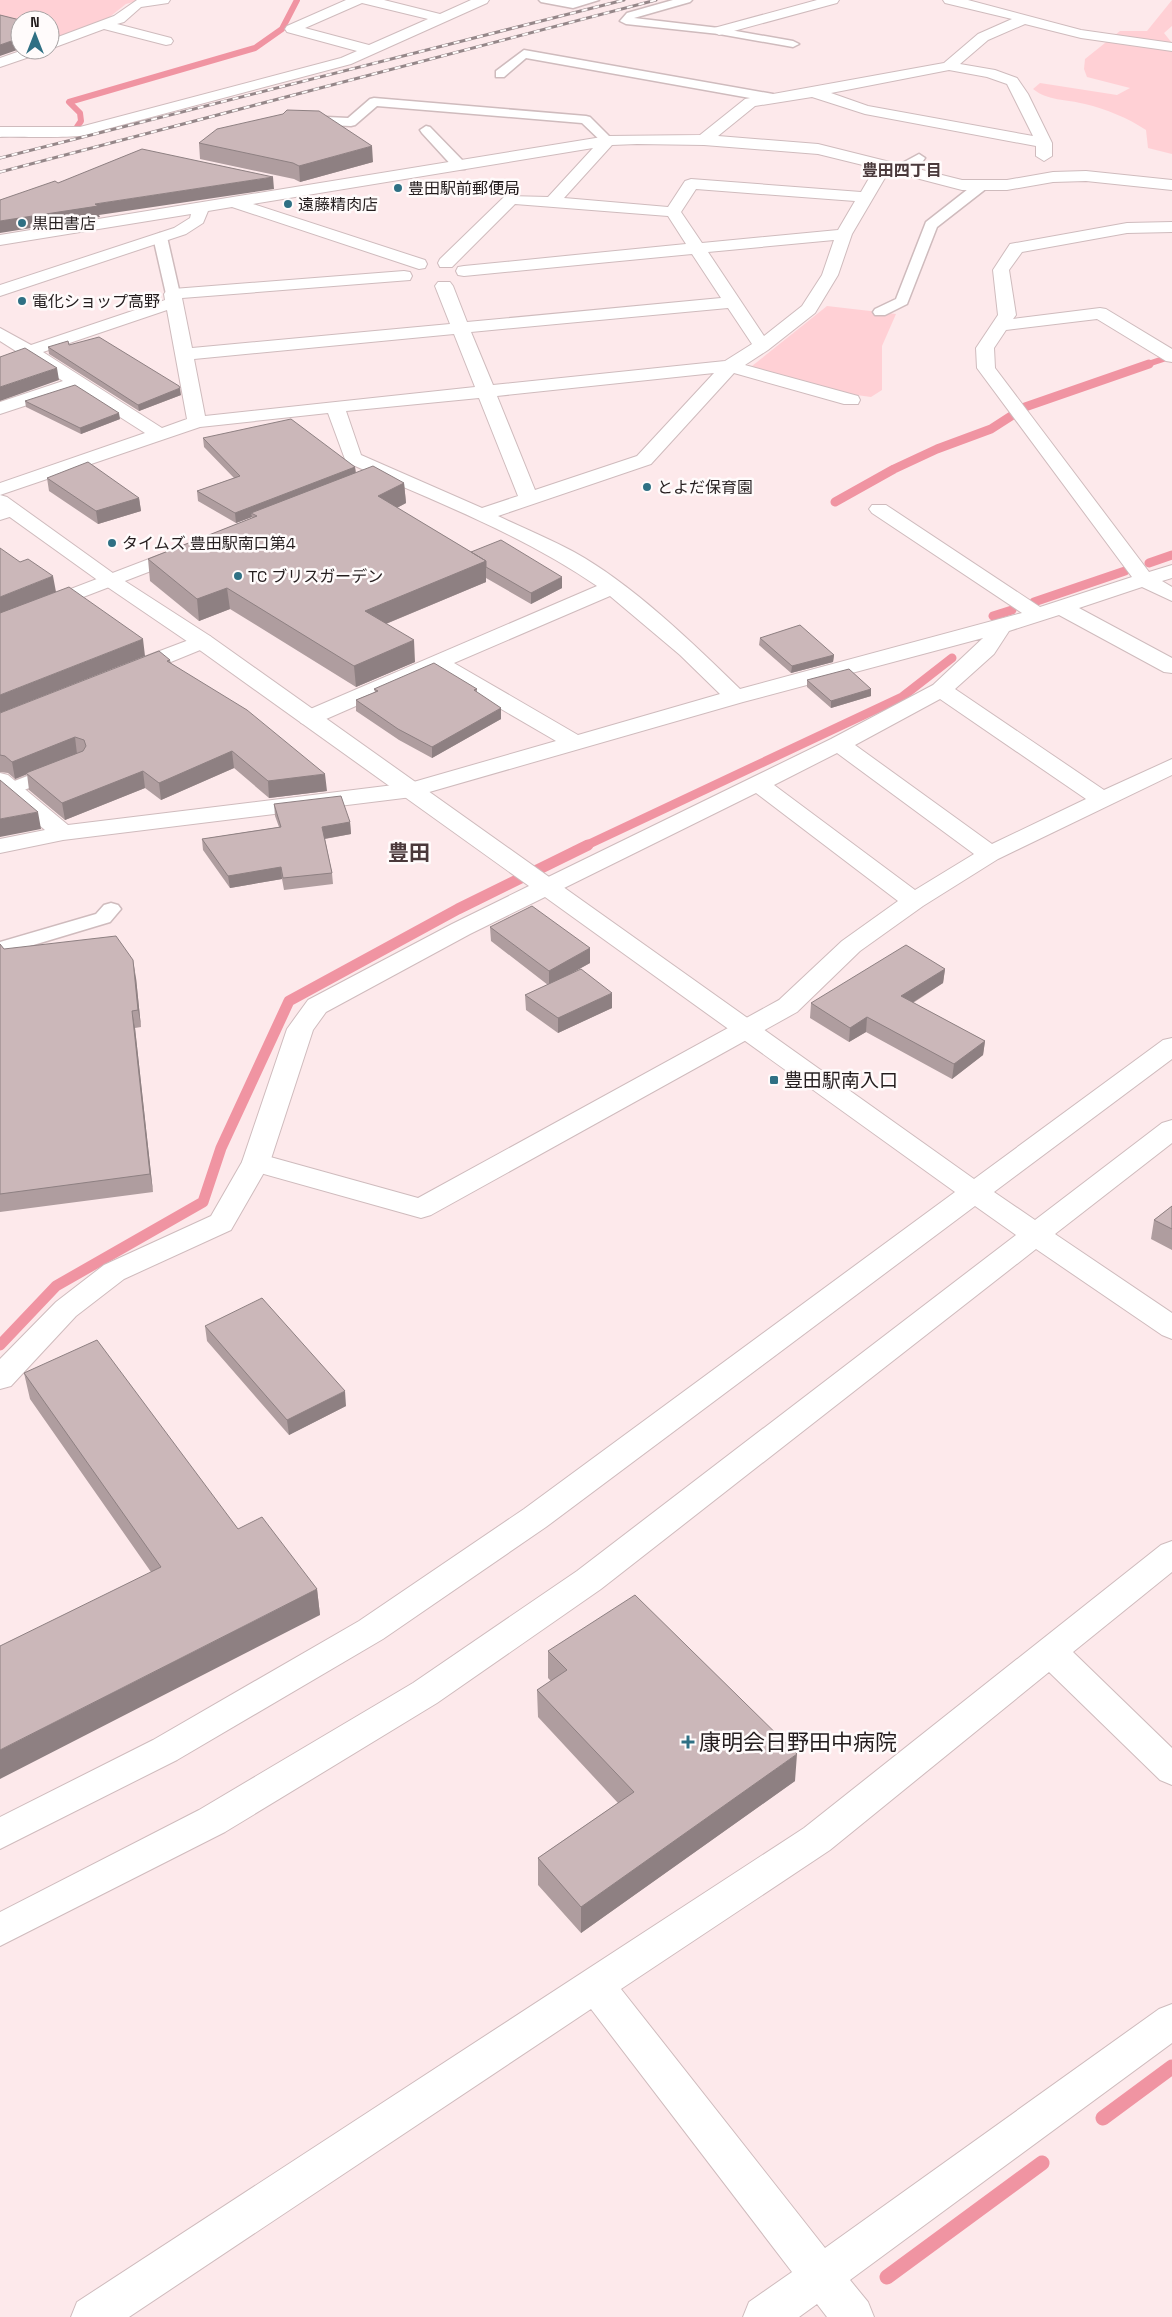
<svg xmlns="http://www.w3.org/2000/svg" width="1172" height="2317" font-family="'Space Grotesk','Noto Sans JP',sans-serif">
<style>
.green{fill:#ffd0d5}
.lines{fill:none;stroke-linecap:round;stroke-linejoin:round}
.stream-far3{stroke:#f094a2;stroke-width:6}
.stream-far2{stroke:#f094a2;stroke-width:9}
.stream-far1{stroke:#f094a2;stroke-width:11}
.stream{stroke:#f094a2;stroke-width:15}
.service-casing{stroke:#cfbbbd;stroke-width:3}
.minor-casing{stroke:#cfbbbd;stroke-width:2}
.tertiary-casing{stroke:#cfbbbd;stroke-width:2}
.service{fill:#fff;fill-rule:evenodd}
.minor{fill:#fff;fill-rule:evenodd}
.tertiary{fill:#fff;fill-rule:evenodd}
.rail-casing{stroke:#958789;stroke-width:3}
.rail{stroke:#fffbfb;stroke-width:2;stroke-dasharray:6;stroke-linecap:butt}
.wall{fill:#af9d9f}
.shaded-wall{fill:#8e8082}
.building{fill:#cbb7b9;stroke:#8e8082}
.poi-dot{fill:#2f7084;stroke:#fffbfb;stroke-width:2}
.labels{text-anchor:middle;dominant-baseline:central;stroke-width:5;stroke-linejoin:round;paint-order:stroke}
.far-neighbourhood-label{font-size:16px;font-weight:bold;fill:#4a393b;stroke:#fffbfb}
.far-poi-label{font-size:16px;fill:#241d1e;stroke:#fffbfb;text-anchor:start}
.poi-label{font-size:19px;fill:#241d1e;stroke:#fffbfb;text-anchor:start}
.quarter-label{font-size:21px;font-weight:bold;fill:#4a393b;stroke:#fffbfb}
.near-poi-label{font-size:22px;fill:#241d1e;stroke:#fffbfb;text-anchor:start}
</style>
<rect width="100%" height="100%" fill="#fde9eb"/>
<!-- green -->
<path class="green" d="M 0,0 L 140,0 L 126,4 L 107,19 L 54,38 L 50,37 L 50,20 L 20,20 L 20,28 L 0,23 Z
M 1172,0 L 1172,26 L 1164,33 L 1172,43 L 1172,154 L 1148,148 L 1146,130 C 1128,118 1106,109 1085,104 C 1066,99 1048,101 1033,89 L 1040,83 L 1117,95 L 1130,88 L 1087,77 L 1084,69 L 1085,59 L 1120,31 L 1147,31 Z
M 827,306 L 896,314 L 882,346 L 882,390 L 871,397 L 814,389 L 752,366 Z"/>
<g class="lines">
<!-- stream-far3 -->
<path class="stream-far3" d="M 77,127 L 81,121 L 80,113 L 69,102 L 255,48 L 282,29 L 297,0
M 1145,365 L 1172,356"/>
<!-- stream-far2 -->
<path class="stream-far2" d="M 835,502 L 894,469 L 937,449 L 991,429 L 1025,407 L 1149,364
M 1149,563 L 1172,555
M 1034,602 L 1125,571
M 993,616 L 1012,610
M 585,846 L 902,697 L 952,658"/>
<!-- stream-far1 -->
<path class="stream-far1" d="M 0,1345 L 56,1286 L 203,1202 L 221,1148 L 289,1001 L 458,909 L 588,845"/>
<!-- stream -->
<path class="stream" d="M 1103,2118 L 1172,2067
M 887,2277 L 1042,2163"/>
<defs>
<path id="service" d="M 539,0 L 599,0 L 573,8 L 541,2 Z
M 673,0 L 692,0 L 690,2 L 634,18 L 719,28 L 793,41 L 799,44 L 793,47 L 719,34 L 626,24 L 620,21 L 627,13 Z
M 524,50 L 773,94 L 779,98 L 773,102 L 526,58 L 504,77 L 496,77 L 496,71 Z
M 374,98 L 586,116 L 590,117 L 614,141 L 612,144 L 604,144 L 582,123 L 377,106 L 355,125 L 351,126 L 305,124 L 299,120 L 305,116 L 348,118 L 370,99 Z
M 426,126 L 430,127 L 465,163 L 466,166 L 465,169 L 455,169 L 422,133 L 420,130 Z
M 919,154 L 925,158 L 923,161 L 905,173 L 895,173 L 894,170 L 895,167 Z
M 982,181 L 988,185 L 987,188 L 937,227 L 907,304 L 885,315 L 875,315 L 873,312 L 875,309 L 896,299 L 926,222 L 977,182 Z
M 160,233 L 167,237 L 180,294 L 173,298 L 166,294 L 153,237 Z
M 56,765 L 63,767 L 65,771 L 63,775 L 11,795 L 4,793 L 2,789 L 4,785 Z
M 111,903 L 118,905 L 121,909 L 110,922 L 0,955 L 0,942 L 96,914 L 104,905 Z"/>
<path id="minor" d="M 137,0 L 170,0 L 168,3 L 141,7 L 124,22 L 117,24 L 171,38 L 173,41 L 171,44 L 166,45 L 104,29 L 50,49 L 50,40 L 114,16 Z
M 346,0 L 384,0 L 440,14 L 471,0 L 489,0 L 487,3 L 351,64 L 99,131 C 93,140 16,136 0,137 L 0,127 L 80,127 L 341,58 L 357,51 L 287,32 L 285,29 L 287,26 ZM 362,3 L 428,19 L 369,45 L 305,28 Z
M 817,0 L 839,0 L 837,3 L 719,35 L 712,31 L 714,28 Z
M 943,0 L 968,0 L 1081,30 L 1172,43 L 1172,51 L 1081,38 L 1025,24 L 988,40 L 960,64 L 995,70 L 1017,78 L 1028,94 L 1052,143 L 1052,156 L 1044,161 L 1036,156 L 1036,146 L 865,114 L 812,97 L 755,106 L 718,136 L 818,144 L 962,180 L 1007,180 L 1053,172 L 1086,171 L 1172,180 L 1172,190 L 1086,181 L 1053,182 L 1007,190 L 962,190 L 889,171 L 852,234 L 838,275 L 815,313 L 768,350 L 745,365 L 858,396 L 860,400 L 858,404 L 844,404 L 734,373 L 651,464 L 498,516 C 523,528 550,539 574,552 C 632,584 693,643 740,689 L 1022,613 L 872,513 L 869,509 L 872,505 L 886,505 L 1040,607 L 1132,577 L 977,368 L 976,348 L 998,315 L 993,270 L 1010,244 L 1127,223 L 1172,222 L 1172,232 L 1127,233 L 1022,252 L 1009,270 L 1016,315 L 1013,319 L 1100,308 L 1106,309 L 1172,349 L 1172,362 L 1166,361 L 1097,319 L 1006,330 L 994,348 L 995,368 L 1149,572 L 1172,565 L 1172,578 L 1162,581 L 1172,587 L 1172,601 L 1142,587 L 1079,608 L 1172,658 L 1172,673 L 1164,672 L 1059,615 L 1009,631 L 994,654 L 955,689 L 1104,790 L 1172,759 L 1172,775 L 998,859 L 923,906 L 860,951 L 797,1012 L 431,1215 L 421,1218 L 246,1169 L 242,1162 L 246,1155 L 256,1153 L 418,1198 L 779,1000 L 842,941 L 898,901 L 756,793 L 556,892 L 547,894 L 538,892 L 535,887 L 538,882 L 831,739 L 933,685 L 983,638 L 743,702 L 412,797 L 63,840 L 0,853 L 0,839 L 45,830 L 0,792 L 0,773 L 8,775 L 68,825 L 410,783 L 556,741 L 436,671 L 317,723 L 309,725 L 301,723 L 298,718 L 301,713 L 597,586 C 520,533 431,500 346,462 L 328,413 L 200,427 L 0,495 L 0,483 L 145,433 L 76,389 L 0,414 L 0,402 L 63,381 L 0,341 L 0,328 L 31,345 L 165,300 L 164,294 L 167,290 L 173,289 L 404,271 L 410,272 L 412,276 L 410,280 L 182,298 L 192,348 L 450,324 L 435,286 L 438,282 L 450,282 L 453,286 L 467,322 L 721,298 L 692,254 L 464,276 L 458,275 L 456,271 L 458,267 L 464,266 L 686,244 L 668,216 L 515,204 L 452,267 L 440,267 L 438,263 L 440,259 L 505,196 L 548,197 L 593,148 L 253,204 L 425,260 L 427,264 L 425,268 L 419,269 L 232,207 L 208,211 L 203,223 L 186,234 L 0,296 L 0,285 L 174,228 L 190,218 L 191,214 L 0,245 L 0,235 L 608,136 L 700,135 L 745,99 L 944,63 L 978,34 L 1012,19 L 945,3 ZM 949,70 L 987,77 L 1007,84 L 1033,136 L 868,106 L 831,93 ZM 637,144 L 704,145 L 818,154 L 875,168 L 861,192 L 691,179 L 685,181 L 668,207 L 564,198 L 612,145 ZM 696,189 L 855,201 L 838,230 L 702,243 L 681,212 ZM 834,240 L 822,275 L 802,306 L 764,336 L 708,252 ZM 728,308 L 752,344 L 725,361 L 493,385 L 471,332 ZM 167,310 L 187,419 L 162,428 L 43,352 ZM 454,334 L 475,387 L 205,416 L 194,359 ZM 714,373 L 637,456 L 535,490 L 497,396 ZM 479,398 L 518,496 L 482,508 L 361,455 L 346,411 ZM 610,596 L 680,655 L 720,694 L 578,735 L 454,663 ZM 940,699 L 1086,799 L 992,844 L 855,745 ZM 837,753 L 974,854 L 915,890 L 774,785 Z
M 23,50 L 43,50 L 41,53 L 0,67 L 0,58 Z
M 12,504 L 19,506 L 22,510 L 19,514 L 0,520 L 0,507 Z
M 183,546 L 190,548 L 193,552 L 190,556 L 0,629 L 0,616 Z
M 202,635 L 210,636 L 213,641 L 210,646 L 139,675 L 131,676 L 123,675 L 120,670 L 123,665 Z
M 1172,1541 L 1172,1572 L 1073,1652 L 1172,1748 L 1172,1785 L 1160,1780 L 1049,1672 L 830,1850 L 621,1989 L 825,2248 L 1159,2009 L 1172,2004 L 1172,2043 L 850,2280 L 868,2302 L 874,2317 L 827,2317 L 817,2304 L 799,2317 L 743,2317 L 749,2302 L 792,2272 L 591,2009 L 129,2317 L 71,2317 L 77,2302 L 804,1828 L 1161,1545 Z"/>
<path id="tertiary" d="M 0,495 L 7,497 L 117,576 L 210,636 L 974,1179 L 1163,1040 L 1172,1038 L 1172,1059 L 994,1192 L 1035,1220 L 1162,1123 L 1172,1120 L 1172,1143 L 1055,1234 L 1172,1313 L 1172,1339 L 1162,1335 L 1036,1249 L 601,1589 L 437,1703 L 225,1832 L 0,1946 L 0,1912 L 199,1810 L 413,1683 L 577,1571 L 1016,1235 L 975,1206 L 546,1527 L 383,1639 L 177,1760 L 0,1849 L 0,1817 L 153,1740 L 359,1621 L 524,1509 L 955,1192 L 545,897 L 470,934 L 326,1012 L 313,1030 L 270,1162 L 231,1230 L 124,1279 L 76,1316 L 11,1386 L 0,1389 L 0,1359 L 56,1302 L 104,1265 L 211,1216 L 242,1162 L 287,1029 L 308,1000 L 452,924 L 529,886 L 194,646 L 103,584 L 0,510 Z"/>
</defs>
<!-- service casing -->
<use href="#service" class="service-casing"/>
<!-- minor casing -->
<use href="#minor" class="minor-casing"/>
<!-- tertiary casing -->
<use href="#tertiary" class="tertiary-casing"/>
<!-- service -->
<use href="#service" class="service"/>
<!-- minor -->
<use href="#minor" class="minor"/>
<!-- tertiary -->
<use href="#tertiary" class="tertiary"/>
<defs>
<path id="rail" d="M 0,158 L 624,0
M 0,172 L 656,0"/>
</defs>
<!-- rail casing -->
<use href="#rail" class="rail-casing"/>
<!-- rail -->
<use href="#rail" class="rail"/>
</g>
<!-- wall -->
<path class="wall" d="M 199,143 L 373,162 L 300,182 L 294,179 L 200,159 Z
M 69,345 L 181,395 L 139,411 L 49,354 L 48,347 Z
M 25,401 L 120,419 L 81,434 L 26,407 Z
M 203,438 L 355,467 L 356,473 L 404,483 L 406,503 L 397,508 L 471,552 L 562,588 L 531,604 L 486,578 L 486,582 L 386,624 L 415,662 L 356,687 L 230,609 L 199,621 L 150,581 L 148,559 L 252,518 L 252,517 L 236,523 L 198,501 L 197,491 L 234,478 L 204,447 Z
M 47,478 L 139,498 L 141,511 L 98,524 L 49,491 Z
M 760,638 L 834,655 L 833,662 L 791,673 L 759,645 Z
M 170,660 L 171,663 L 327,791 L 269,798 L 234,768 L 161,800 L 145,788 L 65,820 L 29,790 L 27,774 L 15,779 L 8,773 L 0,772 L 0,713 Z
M 807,680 L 871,689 L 871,696 L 831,708 L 807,687 Z
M 374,689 L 477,689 L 477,692 L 501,719 L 432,758 L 399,740 L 356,711 L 356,700 L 375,692 Z
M 274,804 L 350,822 L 351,834 L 325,839 L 332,873 L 333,884 L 284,890 L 282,879 L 230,888 L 203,850 L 202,839 L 279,827 L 275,816 Z
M 490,927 L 590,963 L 564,977 L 612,1008 L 558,1033 L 526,1010 L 525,995 L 548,985 L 491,941 Z
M 0,944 L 4,949 L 136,978 L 141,1027 L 135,1028 L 153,1192 L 0,1212 Z
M 945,969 L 943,983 L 913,1003 L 985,1041 L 983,1055 L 952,1079 L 866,1032 L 849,1042 L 810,1018 L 811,1003 Z
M 1172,1206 L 1172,1250 L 1151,1239 L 1154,1220 Z
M 205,1326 L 346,1406 L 289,1435 L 207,1341 Z
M 24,1373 L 238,1529 L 317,1589 L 320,1615 L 151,1572 L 30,1399 Z
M 548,1651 L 795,1781 L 581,1933 L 538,1885 L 538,1858 L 618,1803 L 538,1717 L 537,1690 L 551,1681 L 548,1678 Z"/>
<!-- shaded-wall -->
<path class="shaded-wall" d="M 20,38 L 20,49 L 0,56 L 0,45 Z
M 372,146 L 373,162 L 300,182 L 299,166 Z
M 273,177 L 274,189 L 99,215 L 100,217 L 0,233 L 0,221 L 95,204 Z
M 57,368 L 59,380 L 0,401 L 0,387 Z
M 180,388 L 181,395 L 139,411 L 138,405 Z
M 119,413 L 120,419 L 81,434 L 80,428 Z
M 355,467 L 356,477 L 251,513 L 252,517 L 236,523 L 235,513 Z
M 404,483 L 406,503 L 379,517 L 378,496 Z
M 139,498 L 141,511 L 98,524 L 96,511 Z
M 486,561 L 486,582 L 366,632 L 365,611 Z
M 53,576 L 56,592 L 0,614 L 0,597 Z
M 562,577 L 562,588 L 531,604 L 531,593 Z
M 227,588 L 230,609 L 199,621 L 197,599 Z
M 143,639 L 145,656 L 0,713 L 0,695 Z
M 414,640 L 415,662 L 356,687 L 354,666 Z
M 834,655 L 833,662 L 791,673 L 792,666 Z
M 871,689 L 871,696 L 831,708 L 831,701 Z
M 501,708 L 501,719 L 432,758 L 432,747 Z
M 75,737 L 77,754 L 15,779 L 12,762 Z
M 232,751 L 234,768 L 161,800 L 159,783 Z
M 143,771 L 145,788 L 65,820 L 62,803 Z
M 325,774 L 327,791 L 269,798 L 268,781 Z
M 38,812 L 41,829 L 0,837 L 0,819 Z
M 350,822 L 351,834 L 323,839 L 322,827 Z
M 281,867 L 282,879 L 230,888 L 228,876 Z
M 590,948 L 590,963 L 549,986 L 549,971 Z
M 133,960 L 136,978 L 141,1027 L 138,1010 Z
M 945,969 L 943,983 L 899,1011 L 901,996 Z
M 612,993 L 612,1008 L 558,1033 L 558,1018 Z
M 132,1011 L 135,1028 L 153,1192 L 150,1174 Z
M 867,1017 L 866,1032 L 849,1042 L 850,1028 Z
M 985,1041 L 983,1055 L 952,1079 L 954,1064 Z
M 345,1391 L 346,1406 L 289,1435 L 287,1420 Z
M 317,1589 L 320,1615 L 0,1779 L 0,1750 Z
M 797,1754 L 795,1781 L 581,1933 L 581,1907 Z"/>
<!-- building -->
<path class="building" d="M 0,15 L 20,20 L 20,38 L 0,45 Z
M 287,110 L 319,111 L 372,146 L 299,166 L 293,163 L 199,143 L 217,129 L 283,114 Z
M 142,149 L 273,177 L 95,204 L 98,206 L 0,221 L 0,200 L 55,181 L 58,183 Z
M 99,337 L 179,386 L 180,388 L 138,405 L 48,347 L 68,341 L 69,345 Z
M 25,348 L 57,368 L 0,387 L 0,357 Z
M 75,385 L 119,413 L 80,428 L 25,401 Z
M 291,419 L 355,467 L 235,513 L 197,491 L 240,476 L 203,438 Z
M 88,462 L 139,498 L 96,511 L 47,478 Z
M 373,466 L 404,483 L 378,496 L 486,561 L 365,611 L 414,640 L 354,666 L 227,588 L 197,599 L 148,559 L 257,516 L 251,513 Z
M 501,540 L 562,577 L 531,593 L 486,567 L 486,561 L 471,552 Z
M 0,548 L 20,562 L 28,559 L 53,576 L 0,597 Z
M 69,587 L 143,639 L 0,695 L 0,613 Z
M 800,625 L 834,655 L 792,666 L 760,638 Z
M 159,651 L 170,660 L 167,661 L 247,710 L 325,774 L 268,781 L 232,751 L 159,783 L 143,771 L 62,803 L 26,773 L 83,751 L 86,746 L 84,740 L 75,737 L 12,762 L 5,756 L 0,755 L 0,713 Z
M 434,663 L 477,689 L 474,690 L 501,708 L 432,747 L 398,729 L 356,700 L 378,691 L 374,689 Z
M 849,669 L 871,689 L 831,701 L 807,680 Z
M 0,780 L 38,812 L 0,819 Z
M 341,796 L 350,822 L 322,827 L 332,873 L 283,878 L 281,867 L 228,876 L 202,839 L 281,827 L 274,804 Z
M 532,906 L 590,948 L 549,971 L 490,927 Z
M 116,936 L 133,960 L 138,1010 L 132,1011 L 150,1174 L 0,1194 L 0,944 L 4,949 Z
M 906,945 L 945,969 L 901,996 L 985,1041 L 954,1064 L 867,1017 L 850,1028 L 811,1003 Z
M 581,969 L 612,993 L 558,1018 L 525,995 Z
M 1172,1206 L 1172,1229 L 1154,1220 Z
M 262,1298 L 345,1391 L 287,1420 L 205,1326 Z
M 97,1340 L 238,1529 L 262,1517 L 317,1589 L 0,1750 L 0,1646 L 161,1567 L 24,1373 Z
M 635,1595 L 797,1754 L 581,1907 L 538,1858 L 634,1792 L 537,1690 L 567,1670 L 548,1651 Z"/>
<!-- markers -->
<g class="poi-dot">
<circle cx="398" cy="188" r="5"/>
<circle cx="288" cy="204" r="5"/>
<circle cx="22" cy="223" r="5"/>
<circle cx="22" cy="301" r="5"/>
<circle cx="647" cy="487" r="5"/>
<circle cx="112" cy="543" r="5"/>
<circle cx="238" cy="576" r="5"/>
<rect x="769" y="1075" width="10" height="10" rx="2.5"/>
<path d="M685.5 1734.5h5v5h5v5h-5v5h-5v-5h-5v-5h5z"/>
</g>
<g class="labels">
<!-- far-neighbourhood labels -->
<g class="far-neighbourhood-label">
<text x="902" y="170">豊田四丁目</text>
</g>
<!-- far-poi labels -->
<g class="far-poi-label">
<text x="408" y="188">豊田駅前郵便局</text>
<text x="298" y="204">遠藤精肉店</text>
<text x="32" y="223">黒田書店</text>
<text x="32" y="301">電化ショップ高野</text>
<text x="657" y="487">とよだ保育園</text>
<text x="122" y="543">タイムズ 豊田駅南口第4</text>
<text x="248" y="576">TC ブリスガーデン</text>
</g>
<!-- poi labels -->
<g class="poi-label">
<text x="784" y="1080">豊田駅南入口</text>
</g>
<!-- quarter labels -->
<g class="quarter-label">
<text x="409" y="852">豊田</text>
</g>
<!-- near-poi labels -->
<g class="near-poi-label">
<text x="699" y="1742">康明会日野田中病院</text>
</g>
</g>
<!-- north arrow -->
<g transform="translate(35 35)"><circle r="24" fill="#fffbfb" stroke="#a7a2a3"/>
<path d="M0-4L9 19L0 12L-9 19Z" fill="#2f7084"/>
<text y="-8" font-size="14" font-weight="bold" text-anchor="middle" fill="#241d1e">N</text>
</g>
</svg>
